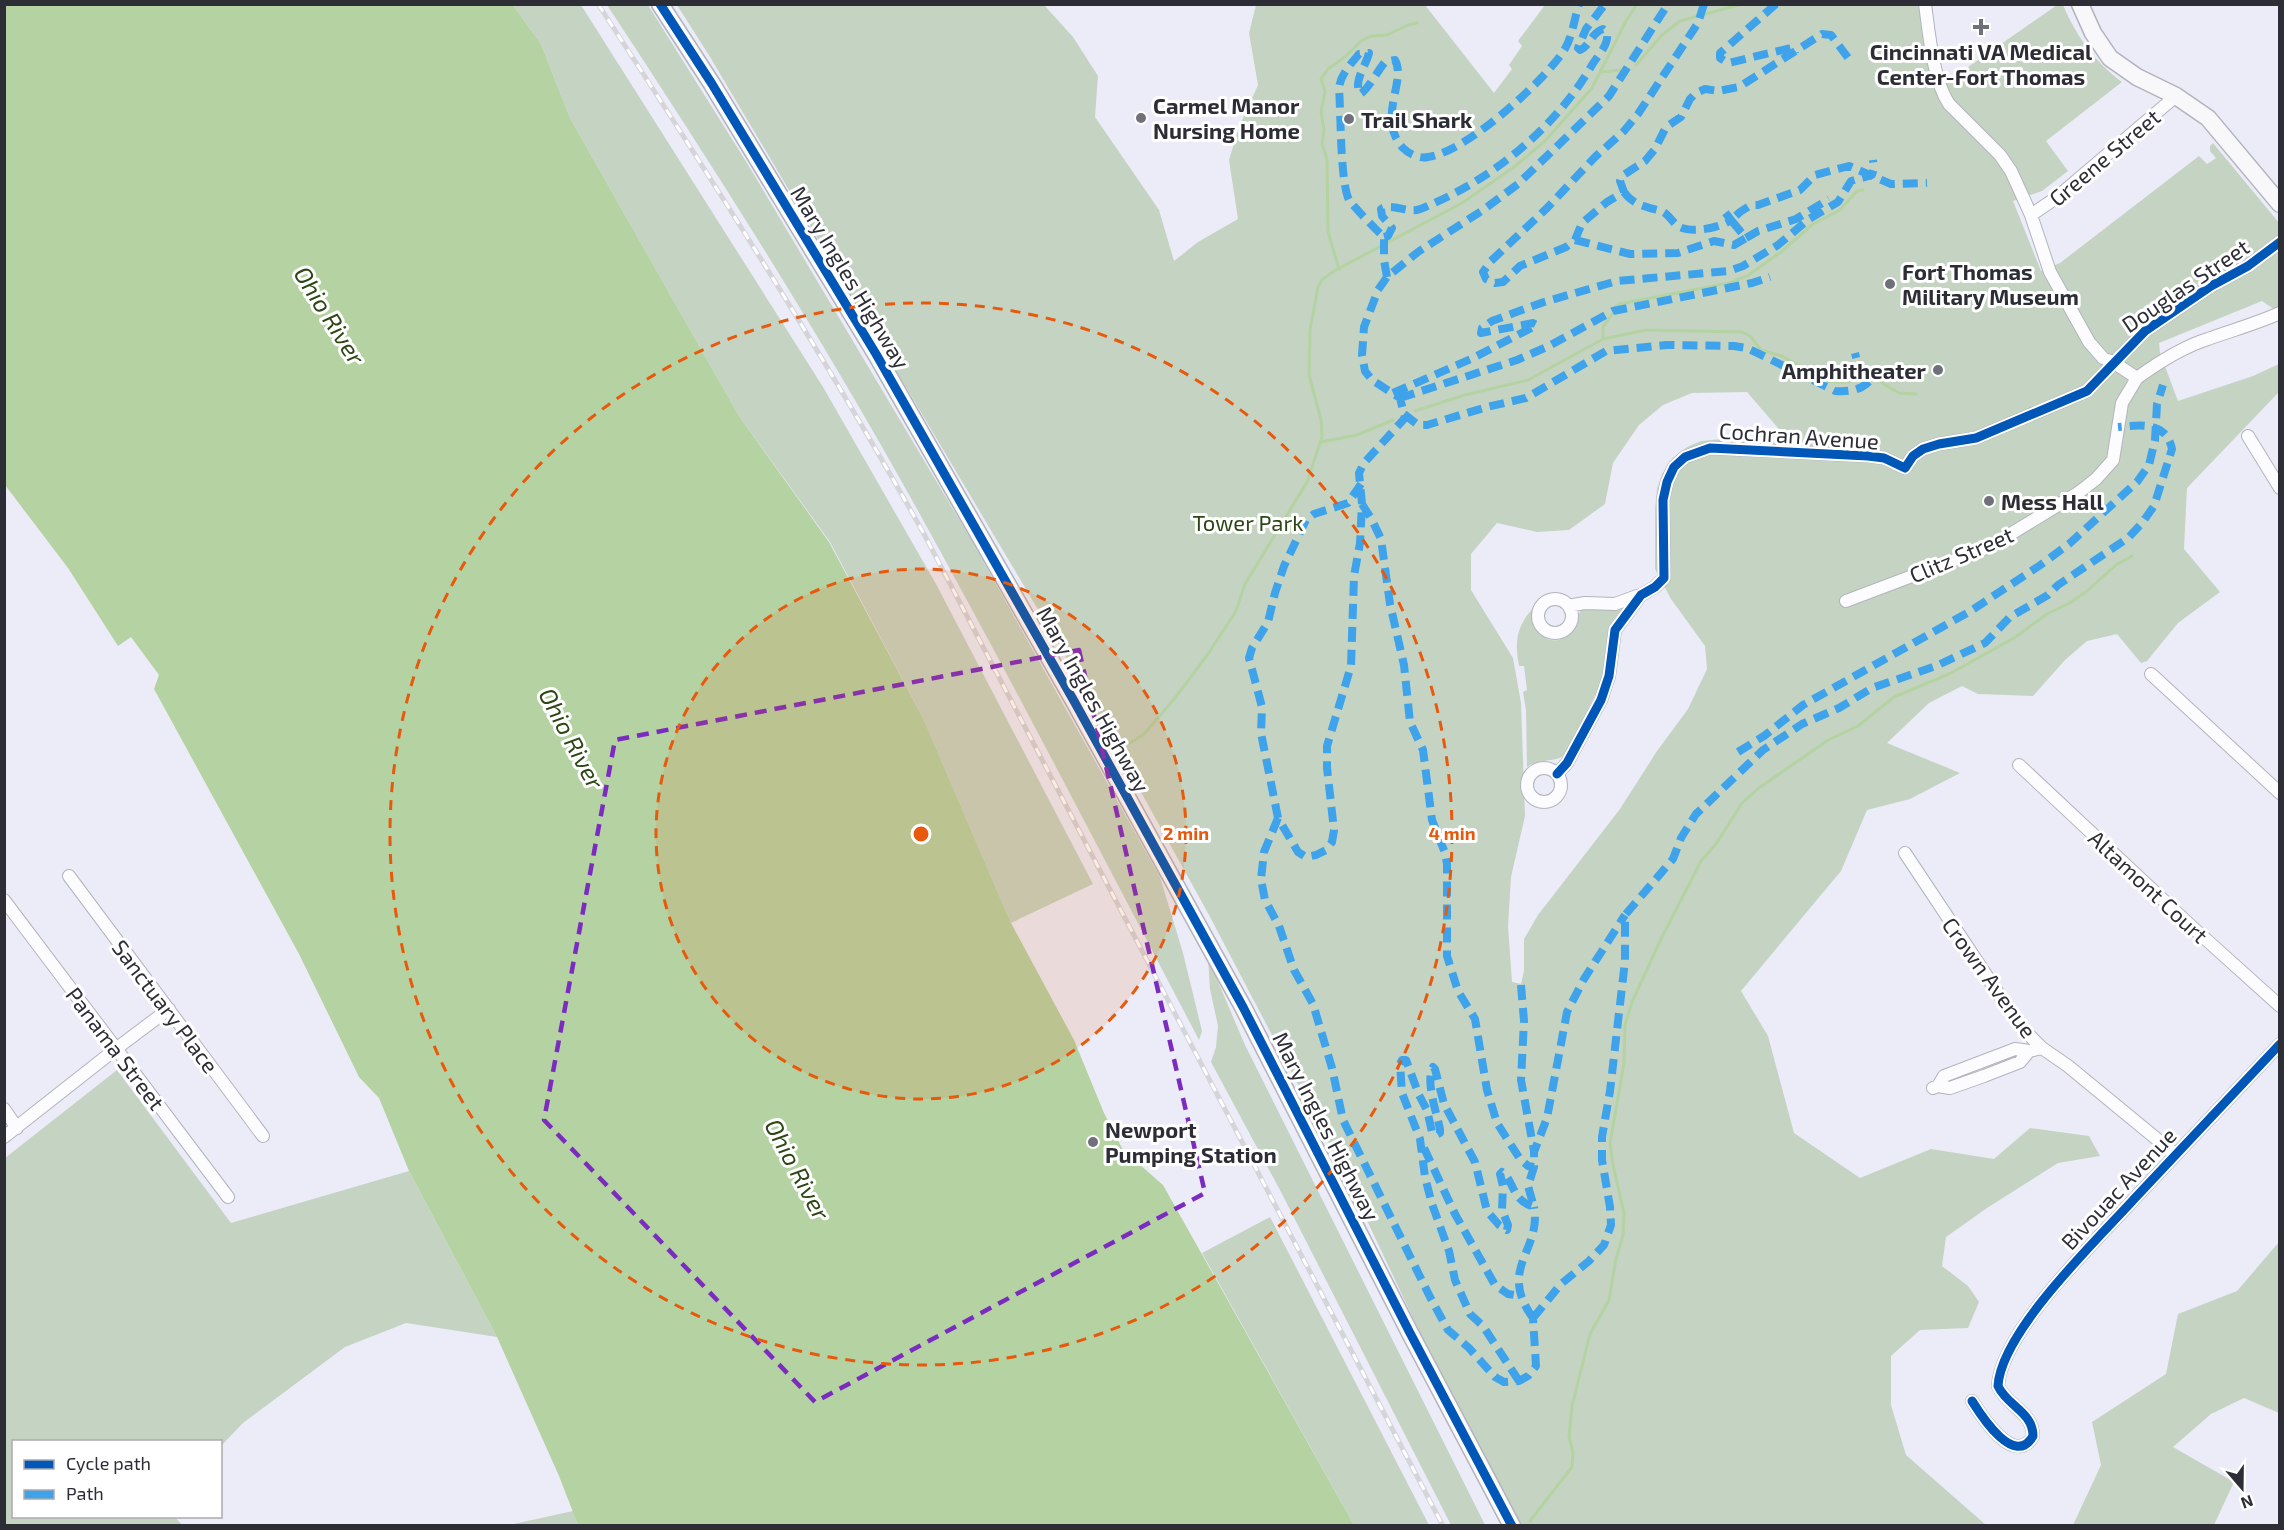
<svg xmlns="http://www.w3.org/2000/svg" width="2284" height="1530" font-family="'Exo 2',sans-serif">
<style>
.green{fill:#c5d4c2;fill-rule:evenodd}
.water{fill:#b5d2a3}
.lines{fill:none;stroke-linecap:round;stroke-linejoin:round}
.stream{stroke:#b5d2a3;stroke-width:3}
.street-casing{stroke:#b2b3bc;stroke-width:14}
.secondary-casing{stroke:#b2b3bc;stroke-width:19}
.street{stroke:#fcfcfe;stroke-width:12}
.secondary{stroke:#f8f8fb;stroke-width:16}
.rail-casing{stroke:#d4d4d9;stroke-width:5}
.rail{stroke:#fff;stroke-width:3;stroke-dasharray:9;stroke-linecap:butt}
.quiet{stroke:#3ea3eb;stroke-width:8;stroke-dasharray:15 8;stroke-linecap:butt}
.cycleway-casing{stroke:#fff;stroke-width:13}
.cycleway{stroke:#0057b8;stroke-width:9}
.marked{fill:none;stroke:#7b2cbf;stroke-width:4.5;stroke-dasharray:12 8;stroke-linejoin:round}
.ring{fill:none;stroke:#e8590c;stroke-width:3;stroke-dasharray:10 8}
.poi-dot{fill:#70707a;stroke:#fff;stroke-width:2}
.labels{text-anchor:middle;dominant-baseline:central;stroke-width:6;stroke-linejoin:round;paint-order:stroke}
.poi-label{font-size:22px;font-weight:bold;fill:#2d2d36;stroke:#fff;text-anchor:start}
.street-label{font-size:22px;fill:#2d2d36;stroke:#fff}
.park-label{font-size:22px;fill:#2c4715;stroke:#fff}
.water-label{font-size:24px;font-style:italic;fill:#2c4614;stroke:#fff}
.centre{fill:#e8590c;stroke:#fff;stroke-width:3}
.ring-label{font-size:18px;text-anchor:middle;font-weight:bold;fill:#e8590c;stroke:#fff;stroke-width:6;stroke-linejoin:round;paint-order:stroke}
</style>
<rect width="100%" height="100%" fill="#ebecf8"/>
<!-- green -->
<path class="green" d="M 513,5 L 581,5 L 823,387 L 936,584 L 1093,884 L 1011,923 L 924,720 L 830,542 L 739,416 L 570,118 L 541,44 Z
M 607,5 L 648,5 L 747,163 L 969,536 L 1160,877 L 1183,953 L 1202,1031 L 1199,1040 C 1104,859 1011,678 912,500 C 818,331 713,166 607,5 Z
M 677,5 L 1044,5 L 1073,37 L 1098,76 L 1095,117 L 1159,210 L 1174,261 L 1198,242 L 1238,219 L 1229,160 L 1239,127 L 1258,85 L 1249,33 L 1256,5 L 1425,5 L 1494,93 L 1512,69 L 1509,65 L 1522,46 L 1518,41 L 1545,5 L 1918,5 L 1933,88 L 1948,81 L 2057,5 L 2063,5 C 2077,37 2094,61 2122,82 L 2046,141 L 2068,171 L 2042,191 L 2013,201 L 2041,271 L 2060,263 L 2199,156 L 2207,164 L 2216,158 L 2210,151 L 2210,146 L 2213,143 L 2280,224 L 2279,308 L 2275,310 L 2262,301 L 2159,343 L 2160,353 L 2178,401 L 2253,376 L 2279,364 L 2279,392 L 2187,488 L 2184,549 L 2220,592 L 2178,623 L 2147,661 L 2141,663 L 2117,634 L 2087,641 L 2065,660 L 2033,696 L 1978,694 L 1962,686 L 1929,703 L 1887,743 L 1960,773 L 1910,799 L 1867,810 L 1841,871 L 1741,991 L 1768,1036 L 1794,1133 L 1860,1178 L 1931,1149 L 1994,1159 L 2030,1128 L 2089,1136 L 2100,1156 L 2058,1163 L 1987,1208 L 1946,1237 L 1942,1266 L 1968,1286 L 1979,1302 L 1968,1328 L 1920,1330 L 1891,1356 L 1891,1405 L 1906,1455 L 1986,1525 L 1521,1525 L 1429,1352 L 1347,1178 L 1209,915 L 1065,655 L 710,57 ZM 1747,392 L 1791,443 L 1722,439 L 1701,441 L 1687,447 L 1673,458 L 1662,474 L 1657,489 L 1655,509 L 1655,569 L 1671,599 L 1705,646 L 1707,669 L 1688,709 L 1657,751 L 1620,809 L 1538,915 L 1524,939 L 1524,971 L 1521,984 L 1512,982 L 1508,926 L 1511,877 L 1525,816 L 1521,703 L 1513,658 L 1471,590 L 1471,554 L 1497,523 L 1537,532 L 1569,530 L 1605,504 L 1613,463 L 1639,425 L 1663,405 L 1692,393 Z
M 1537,604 C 1529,631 1550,653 1572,632 C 1580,625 1575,613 1584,608 L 1596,610 L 1623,609 L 1613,623 L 1608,636 L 1602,681 L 1566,754 C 1557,763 1539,758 1527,767 L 1526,710 L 1523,692 L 1527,690 L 1524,666 L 1519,666 C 1514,639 1517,624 1537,604 Z
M 1208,958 L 1245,1045 L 1485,1525 L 1451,1525 L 1281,1192 L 1211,1062 L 1216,1047 L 1218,1026 L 1210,989 Z
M 117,1070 L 231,1223 L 409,1171 L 497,1337 L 406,1323 L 345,1347 L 243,1423 L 221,1446 L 220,1442 L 14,1442 L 14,1516 L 175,1517 L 182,1525 L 5,1526 L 5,1158 Z
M 1270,1217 L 1429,1525 L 1354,1525 L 1202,1253 Z
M 2279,1242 L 2279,1413 L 2244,1398 L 2211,1414 L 2173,1447 L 2234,1482 L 2214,1525 L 2073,1525 L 2101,1465 L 2092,1422 L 2166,1374 L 2178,1314 L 2237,1291 Z
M 573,1511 L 578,1525 L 504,1526 Z"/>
<!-- water -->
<path class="water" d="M 5,4 L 513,5 L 541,44 L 570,118 L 739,416 L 829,542 L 924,720 L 1011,923 L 1074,1040 L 1104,1113 L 1123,1150 L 1163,1185 L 1354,1525 L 578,1525 L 559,1476 L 497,1337 L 409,1171 L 379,1098 L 359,1077 L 299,954 L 154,689 L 159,675 L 131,637 L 118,646 L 68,568 L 5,485 Z"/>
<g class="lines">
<!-- stream -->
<path class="stream" d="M 1636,65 L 1662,35 L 1680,21 L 1742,4
M 1601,72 L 1620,70
M 1339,269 L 1328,232 L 1327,159 L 1322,144 L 1324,130 L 1321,112 L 1325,91 L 1321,79 L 1328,69 L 1346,56 L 1361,41 L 1371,36 L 1387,35 L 1408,25 L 1417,23
M 1615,307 L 1619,304 L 1729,283 L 1747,276 L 1781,252 L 1813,224 L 1840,210 L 1857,191 L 1863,190
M 1603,339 L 1603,327 L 1612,314
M 1415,411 L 1465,395 L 1528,380 L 1603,339 L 1646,330 L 1742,332 L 1750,336 L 1761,350 L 1782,356 L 1825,381 L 1842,382 L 1874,378 L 1899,393 L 1916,394
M 1321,442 L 1357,435 L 1393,420
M 1130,743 L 1144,734 L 1175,698 L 1208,654 L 1236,611 L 1245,584 L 1307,482 L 1322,437 L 1321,420 L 1309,375 L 1310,330 L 1318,287 L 1322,280 L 1334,271 L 1462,203 L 1514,167 L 1545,141 L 1592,88 L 1626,21 L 1637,4
M 1530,1521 L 1572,1467 L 1573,1452 L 1569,1437 L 1572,1406 L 1590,1334 L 1609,1300 L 1616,1259 L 1623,1235 L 1624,1213 L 1613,1165 L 1610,1143 L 1624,1063 L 1625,1025 L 1632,1002 L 1661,939 L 1701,861 L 1716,844 L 1742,803 L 1759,788 L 1828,740 L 1858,726 L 1894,697 L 1951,673 L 2014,638 L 2047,614 L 2070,603 L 2087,591 L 2116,565 L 2132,556"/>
<defs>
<path id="street" d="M 1925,4 C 1929,33 1933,80 1949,104 L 2000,155 L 2011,171 L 2031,215 L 2050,272 L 2089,342 L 2103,358 L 2113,362 L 2137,378 C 2159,362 2182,347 2208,339 C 2233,330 2255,324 2280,313
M 2031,215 L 2056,198 L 2176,96
M 2248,436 L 2280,488
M1538 616a17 17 0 1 1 34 0a17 17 0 1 1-34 0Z
M 1846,601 L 1989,547 L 2078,493 L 2096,479 L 2113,460 L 2122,403 L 2137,378
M 1570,609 L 1573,605 L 1585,603 L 1615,604 L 1637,596
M 2151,674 L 2280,793
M 2019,765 L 2190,925 L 2280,1006
M1527 785a17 17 0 1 1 34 0a17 17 0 1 1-34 0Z
M 1557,774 L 1567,763 L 1601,700 L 1609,676 L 1615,630 L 1641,595 L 1655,587 L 1664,578 L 1663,500 L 1667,482 L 1674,467 L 1685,457 L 1710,448 L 1868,456 L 1884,458 L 1905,468 L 1913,456 L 1923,449 L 1939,444 L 1976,438 L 2087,391 L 2145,331 L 2211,286 L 2248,266 L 2280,242
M 1905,853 L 2020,1026 L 2042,1048 L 2068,1066 L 2175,1154
M 69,876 L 263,1136
M 4,900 L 228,1197
M 1938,1086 L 1944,1076 L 2015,1049 L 2029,1051 L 2042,1048
M 1933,1088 L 1938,1086 L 1950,1088 L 1984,1076 L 2020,1062 L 2029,1051
M 4,1109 L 17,1128
M 4,1137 L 117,1048 L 169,1009
M 1972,1401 C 1982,1417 2015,1468 2033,1436 C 2033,1412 2007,1406 1998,1386 C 2001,1331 2099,1238 2136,1197 C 2184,1146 2232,1095 2280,1044"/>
<path id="secondary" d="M 660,4 L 712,84 L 876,354 L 1074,701 L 1243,1007 L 1410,1333 L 1512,1526
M 2080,4 L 2093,33 L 2110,58 L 2137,77 L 2176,96 L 2208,118 L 2280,204"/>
</defs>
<!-- street casing -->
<use href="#street" class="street-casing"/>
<!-- secondary casing -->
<use href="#secondary" class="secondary-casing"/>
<!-- street -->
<use href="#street" class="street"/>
<!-- secondary -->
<use href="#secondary" class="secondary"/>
<defs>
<path id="rail" d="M 598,4 C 711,178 823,353 924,534 L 1443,1526"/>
</defs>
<!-- rail casing -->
<use href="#rail" class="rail-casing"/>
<!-- rail -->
<use href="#rail" class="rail"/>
<!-- quiet -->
<path class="quiet" d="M 1704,4 L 1698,23 L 1638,114 L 1624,131 L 1595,157 L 1547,208 L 1491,261 L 1483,272 L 1486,279 L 1495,283 L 1503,282 L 1520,266 L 1566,247 L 1575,240 L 1582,223 L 1607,202 L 1624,192 L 1620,181 L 1622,176 L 1645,161 L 1655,149 L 1666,127 L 1681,117 L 1690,99 L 1696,93 L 1705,89 L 1718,91 L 1739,87 L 1822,34 L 1831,35 L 1849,59
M 1776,4 L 1720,53 L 1720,58 L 1728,63 L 1791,48 L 1795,49 L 1795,53
M 1624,192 C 1633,205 1647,207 1661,211 C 1668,213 1672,222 1678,226 C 1689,234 1721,228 1731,220 L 1721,207
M 1384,237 L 1388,236 L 1392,228 L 1382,216 L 1381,209 C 1393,203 1404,212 1417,210 C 1421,209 1426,207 1430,205 C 1495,177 1556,127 1592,65 C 1598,55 1609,45 1607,33 L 1603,29 C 1591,33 1590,46 1580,50 L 1578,48 L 1586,29 L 1605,4
M 1746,238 L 1758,231 L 1796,219 L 1829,199
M 1575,240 L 1630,254 L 1678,253 L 1714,241 L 1734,245 L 1746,238 L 1731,220 L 1740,212 L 1751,205 L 1758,205 L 1800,190 L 1815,175 L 1849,166 L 1891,184 L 1927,183
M 1387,277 L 1384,260 L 1384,237 C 1380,234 1352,205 1349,200 C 1340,181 1341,113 1339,89 C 1340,75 1350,65 1359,54 L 1369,53 C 1366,66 1353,81 1360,94 C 1368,90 1378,70 1385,62 L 1395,60 C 1407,81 1376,119 1403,148 C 1409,154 1419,159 1428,157 C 1466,152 1541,84 1563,52 C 1572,39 1574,20 1579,4
M 1393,393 L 1471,359 L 1537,325 L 1533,323 L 1481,333 L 1482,328 L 1492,321 L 1544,302 L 1617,281 L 1729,271 L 1743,266 L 1778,245 L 1809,219 L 1838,202 L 1851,181 L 1872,175 L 1874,168 L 1873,160
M 1400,398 L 1517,360 L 1549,346 L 1613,311 L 1752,283 L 1770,277
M 1404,414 L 1418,425 L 1427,425 L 1487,407 L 1526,398 L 1606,351 L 1666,345 L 1734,346 L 1747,348 L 1835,391 C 1850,392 1863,390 1872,378 L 1858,365 L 1855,353
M 1361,484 L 1348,503 L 1314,514 L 1306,520 L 1284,566 L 1275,593 L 1268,622 L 1252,648 L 1249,658 L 1262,707 L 1261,733 L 1278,818 L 1298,852 L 1306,857 L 1316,855 L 1326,850 L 1332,842 L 1334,830 L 1327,768 L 1327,746 L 1351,666 L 1354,576 L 1360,543 L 1362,504 L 1359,473 L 1364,463 L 1405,418 L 1400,398 L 1372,380 L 1365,371 L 1362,355 L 1364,327 L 1378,290 L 1387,277 L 1418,252 L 1483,210 L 1518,184 L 1609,96 L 1668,4
M 1362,504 L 1372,520 L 1381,539 L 1390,604 L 1404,665 L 1410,722 L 1423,750 L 1432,820 L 1445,853 L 1447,864 L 1447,956 L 1458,991 L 1475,1019 L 1487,1090 L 1497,1123 L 1520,1159 L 1528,1166 L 1534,1167
M 1738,752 L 1764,736 L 1803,705 L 1969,612 L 2039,566 L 2069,544 L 2137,482 L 2149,465 L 2155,440 L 2157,404 L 2163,385
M 1278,818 L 1264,852 L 1261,879 L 1265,900 L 1279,926 L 1294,970 L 1313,1004 L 1332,1068 L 1343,1120 L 1431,1299 L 1448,1330 L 1469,1348 L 1495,1377 L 1504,1382 L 1519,1381 L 1528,1376 L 1536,1366 L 1533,1318
M 1521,985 L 1524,1021 L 1521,1080 L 1534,1151
M 1424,1148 L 1455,1214 L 1495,1285 L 1508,1294 L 1521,1296
M 1533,1318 L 1561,1284 L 1589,1261 L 1604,1245 L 1611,1225 L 1610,1207 L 1602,1160 L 1602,1137 L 1610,1091 L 1625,961 L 1625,915 L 1673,859 L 1681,838 L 1696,814 L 1763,750 L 1802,724 L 1839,708 L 1872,688 L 1936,666 L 1985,643 L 2010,617 L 2048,595 L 2058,585 L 2128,538 L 2142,523 L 2154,506 L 2172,449 C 2166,421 2141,425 2118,427
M 1533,1318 C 1497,1268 1542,1251 1534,1207
M 1519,1381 L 1483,1326 L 1470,1314 L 1455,1280 L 1449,1251 L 1432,1204 L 1425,1177 L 1420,1139 L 1402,1093 L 1400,1064 L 1402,1060 L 1406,1060 L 1419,1095 L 1427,1110 L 1432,1132 L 1436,1135 L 1440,1133 L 1440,1129 C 1437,1114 1425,1081 1433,1067 L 1435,1069 L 1444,1104 L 1475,1162 L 1487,1211 L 1499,1225 L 1507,1230 L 1508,1225 L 1502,1210 L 1503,1186 L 1500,1174 L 1502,1172 C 1515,1182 1511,1200 1534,1207 L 1528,1186 L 1534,1167 L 1534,1152 L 1547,1118 L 1567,1012 L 1584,979 L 1625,915"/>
<defs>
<path id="cycleway" d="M 660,4 L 712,84 L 876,354 L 1074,701 L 1243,1007 L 1410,1333 L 1512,1526
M 1557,774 L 1567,763 L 1601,700 L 1609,676 L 1615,630 L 1641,595 L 1655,587 L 1664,578 L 1663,500 L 1667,482 L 1674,467 L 1685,457 L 1710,448 L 1868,456 L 1884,458 L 1905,468 L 1913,456 L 1923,449 L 1939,444 L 1976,438 L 2087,391 L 2145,331 L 2211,286 L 2248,266 L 2280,242
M 1972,1401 C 1982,1417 2015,1468 2033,1436 C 2033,1412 2007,1406 1998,1386 C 2001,1331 2099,1238 2136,1197 C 2184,1146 2232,1095 2280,1044"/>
</defs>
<!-- cycleway casing -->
<use href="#cycleway" class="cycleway-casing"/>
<!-- cycleway -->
<use href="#cycleway" class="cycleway"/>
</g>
<!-- marked area -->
<path class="marked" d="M 1079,650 L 1205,1193 L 815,1402 L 544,1120 L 615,740 Z"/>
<!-- distance rings -->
<circle cx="921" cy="834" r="265" fill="#e8590c" fill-opacity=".12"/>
<g class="ring">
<circle cx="921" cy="834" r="265"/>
<circle cx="921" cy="834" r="531"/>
</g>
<!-- markers -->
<g class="poi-dot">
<path d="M1978 18h6v6h6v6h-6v6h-6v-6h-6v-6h6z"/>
<circle cx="1141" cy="118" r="6"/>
<circle cx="1349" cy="119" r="6"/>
<circle cx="1890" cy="284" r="6"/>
<circle cx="1938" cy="370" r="6"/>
<circle cx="1989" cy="501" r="6"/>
<circle cx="1093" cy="1142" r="6"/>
</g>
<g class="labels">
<!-- poi labels -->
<g class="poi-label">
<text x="1981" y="51" text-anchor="middle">Cincinnati VA Medical<tspan x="1981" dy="25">Center-Fort Thomas</tspan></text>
<text x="1153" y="105">Carmel Manor<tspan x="1153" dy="25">Nursing Home</tspan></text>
<text x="1361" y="119">Trail Shark</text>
<text x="1902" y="271">Fort Thomas<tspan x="1902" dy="25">Military Museum</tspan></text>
<text x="1926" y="370" text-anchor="end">Amphitheater</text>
<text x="2001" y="501">Mess Hall</text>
<text x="1105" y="1129">Newport<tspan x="1105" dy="25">Pumping Station</tspan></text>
</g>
<!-- street labels -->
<g class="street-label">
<text transform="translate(2104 157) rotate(-40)">Greene Street</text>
<text transform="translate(851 277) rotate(59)">Mary Ingles Highway</text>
<text transform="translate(2185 285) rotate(-34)">Douglas Street</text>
<text transform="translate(1799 435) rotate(4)">Cochran Avenue</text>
<text transform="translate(1961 554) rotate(-23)">Clitz Street</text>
<text transform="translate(1094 699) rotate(61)">Mary Ingles Highway</text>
<text transform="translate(2149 886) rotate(43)">Altamont Court</text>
<text transform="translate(1990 977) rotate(54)">Crown Avenue</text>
<text transform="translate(166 1006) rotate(53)">Sanctuary Place</text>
<text transform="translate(116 1048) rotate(53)">Panama Street</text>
<text transform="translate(1327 1126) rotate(63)">Mary Ingles Highway</text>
<text transform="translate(2118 1188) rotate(-47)">Bivouac Avenue</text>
</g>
<!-- park labels -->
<g class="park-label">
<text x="1248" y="522">Tower Park</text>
</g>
<!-- water labels -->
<g class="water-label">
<text transform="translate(330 315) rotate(58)">Ohio River</text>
<text transform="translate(572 738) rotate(62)">Ohio River</text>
<text transform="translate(798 1169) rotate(62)">Ohio River</text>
</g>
</g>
<circle cx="921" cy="834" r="9" class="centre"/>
<g class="ring-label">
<text x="1186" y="840">2 min</text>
<text x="1452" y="840">4 min</text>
</g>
<!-- border -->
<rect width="2284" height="1530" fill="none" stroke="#2d2d36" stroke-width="12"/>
<!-- legend -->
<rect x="12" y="1440" width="210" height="78" fill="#ffffff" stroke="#ababaf" stroke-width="1.5"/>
<rect x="24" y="1460" width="30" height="9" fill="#0057b8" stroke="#ababaf" stroke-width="1.5"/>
<text x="66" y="1470" font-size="18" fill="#2d2d36">Cycle path</text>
<rect x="24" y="1490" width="30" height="9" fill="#3ea3eb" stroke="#ababaf" stroke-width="1.5"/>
<text x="66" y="1500" font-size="18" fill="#2d2d36">Path</text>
<!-- north arrow -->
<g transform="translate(2242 1488) rotate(160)" stroke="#ffffff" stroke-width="4.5" paint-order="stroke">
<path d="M0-4.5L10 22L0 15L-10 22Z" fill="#2d2d36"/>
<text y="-9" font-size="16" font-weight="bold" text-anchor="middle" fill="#2d2d36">N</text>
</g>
</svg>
